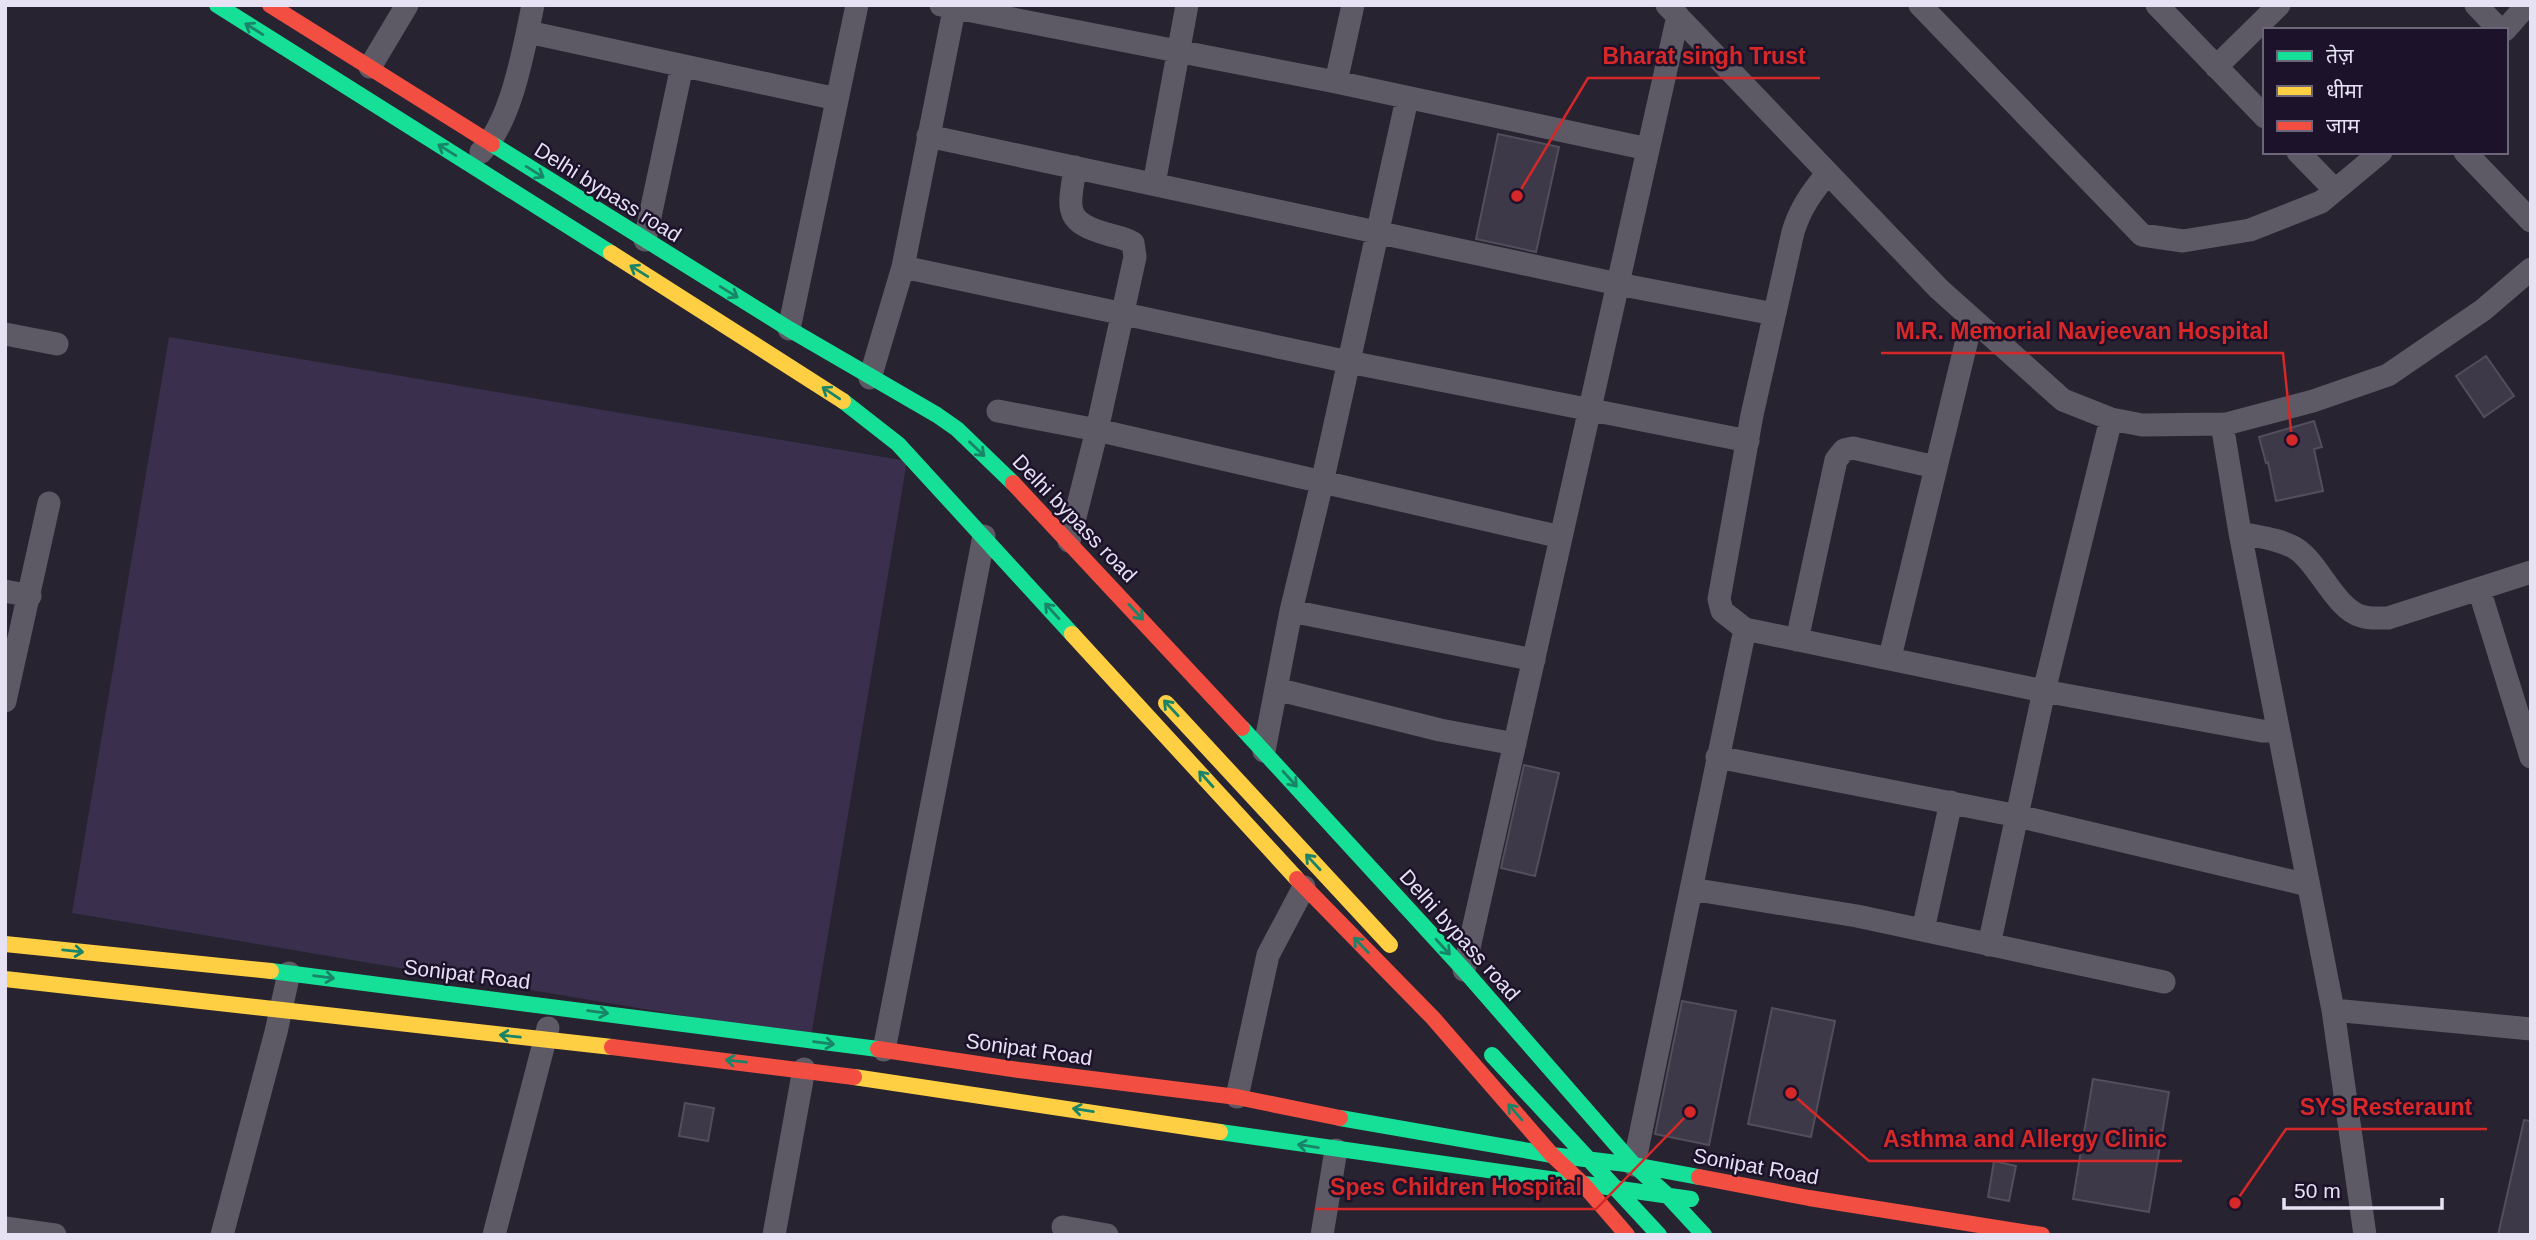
<svg xmlns="http://www.w3.org/2000/svg" width="2536" height="1240" font-family="Helvetica,'Noto Sans Devanagari',sans-serif">
<style>
.green{fill:#3a304e}
.building{fill:#3e3948;stroke:#524e5b;stroke-width:2}
.lines{fill:none;stroke-linecap:round;stroke-linejoin:round}
.street{stroke:#5d5965;stroke-width:23}
.fast{stroke:#16e098;stroke-width:16}
.slow{stroke:#ffcf43;stroke-width:16}
.jam{stroke:#f24e42;stroke-width:16}
.oneway{stroke:#198467}
.labels{text-anchor:middle;dominant-baseline:central;stroke-width:5;stroke-linejoin:round;paint-order:stroke}
.street-label{font-size:21px;fill:#e7e2f3;stroke:#1c132b}
.leader{fill:none;stroke:#d62828;stroke-width:2.5}
.callout-dot{fill:#d62828;stroke:#1c132b;stroke-width:2.5}
.callout-label{font-size:23px;text-anchor:middle;font-weight:bold;fill:#d62828;stroke:#1c132b;stroke-width:5;stroke-linejoin:round;paint-order:stroke}
</style>
<rect width="100%" height="100%" fill="#272330"/>
<!-- green -->
<path class="green" d="M 169,337 L 907,461 L 811,1037 L 72,913 Z"/>
<!-- building -->
<path class="building" d="M 1498,134 L 1559,147 L 1536,252 L 1476,239 Z
M 2486,356 L 2514,396 L 2484,417 L 2456,376 Z
M 2314,421 L 2322,447 L 2314,449 L 2323,491 L 2276,501 L 2268,462 L 2266,463 L 2259,437 Z
M 1524,765 L 1559,773 L 1535,876 L 1501,868 Z
M 1682,1001 L 1736,1011 L 1709,1145 L 1655,1134 Z
M 1772,1008 L 1835,1021 L 1811,1137 L 1748,1124 Z
M 2093,1079 L 2169,1092 L 2149,1212 L 2073,1199 Z
M 685,1103 L 714,1108 L 708,1141 L 679,1136 Z
M 2524,1120 L 2531,1121 L 2531,1235 L 2498,1235 Z
M 1994,1161 L 2016,1166 L 2009,1201 L 1988,1197 Z"/>
<g class="lines">
<!-- street -->
<path class="street" d="M 941,5 L 1336,82 L 1648,149
M 1667,5 L 1939,289 L 2063,400 L 2111,419 L 2142,425 L 2226,424 L 2313,401 L 2388,375 L 2483,310 L 2531,269
M 1920,5 L 2142,235 L 2183,241 L 2250,230 L 2321,202 L 2381,152
M 2157,5 L 2265,117
M 2476,5 L 2500,30
M 2505,30 L 2527,5
M 528,32 L 837,99
M 370,67 L 407,5
M 2216,67 L 2279,5
M 1336,82 L 1353,5
M 928,136 L 1618,284 L 1774,314
M 481,152 C 512,121 524,48 533,5
M 2298,152 L 2335,190
M 2465,152 L 2531,221
M 1827,174 C 1811,193 1800,209 1793,232 L 1752,415 L 1719,599 L 1722,611 L 1745,629 L 2044,691 L 2262,731 L 2278,731
M 1154,184 L 1187,5
M 645,240 L 682,66
M 903,267 L 1349,362 L 1748,441
M 789,329 L 857,5
M 5,334 L 57,344
M 870,378 L 903,267 L 955,5
M 998,411 L 1097,430 L 1561,537
M 2222,424 L 2240,533 L 2333,1010 L 2365,1235
M 2240,533 C 2258,537 2282,539 2298,550 C 2319,565 2336,609 2361,616 C 2369,619 2379,618 2388,618 L 2531,572
M 1069,541 L 1097,430 L 1135,257 L 1133,243 C 1125,238 1116,237 1107,234 C 1061,221 1070,207 1075,167
M 2479,589 L 2531,757
M 5,591 L 30,596
M 1291,611 L 1534,660
M 1797,640 L 1836,460 L 1844,450 L 1853,448 L 1935,467
M 1890,657 L 1972,319
M 1276,689 L 1440,730 L 1515,744
M 5,701 L 49,503
M 1264,751 L 1291,611 L 1322,483 L 1407,99
M 1717,757 L 2018,816 L 2308,885
M 1691,889 L 1857,916 L 2164,982
M 1923,930 L 1951,802
M 1989,945 L 2044,691 L 2111,419
M 1464,970 L 1678,16
M 2333,1010 L 2531,1029
M 884,1050 L 984,536
M 1237,1097 L 1268,955 L 1304,887
M 1634,1165 L 1745,629
M 1063,1227 L 1107,1235
M 5,1228 L 55,1235
M 222,1235 L 276,1032 L 289,973
M 494,1235 L 548,1028
M 774,1235 L 804,1069
M 1322,1235 L 1336,1150"/>
<!-- fast -->
<path class="fast" d="M 217,5 L 611,253
M 492,144 L 789,329 L 937,415 L 957,429 L 1013,483
M 843,401 L 898,444 L 1072,634
M 1242,728 L 1464,970 L 1634,1165 L 1667,1195 L 1704,1235
M 271,971 L 878,1049
M 1492,1055 L 1659,1235
M 1340,1118 L 1552,1155 L 1634,1165 L 1699,1177
M 1220,1132 L 1691,1199"/>
<!-- slow -->
<path class="slow" d="M 611,253 L 843,401
M 1072,634 L 1297,879
M 1166,703 L 1390,945
M 5,944 L 271,971
M 5,979 L 612,1047
M 854,1077 L 1220,1132"/>
<!-- jam -->
<path class="jam" d="M 270,5 L 492,144
M 1013,483 L 1242,728
M 1297,879 L 1433,1018 L 1552,1155 L 1583,1184 L 1627,1235
M 612,1047 L 854,1077
M 878,1049 L 1019,1070 L 1237,1097 L 1340,1118
M 1699,1177 L 1809,1198 L 2042,1235"/>
</g>
<!-- one-way arrows -->
<defs><path id="oneway-shaft" d="M-6 0H5M1.5-3L5.5 0L1.5 3" fill="none" stroke-width="1.6" stroke-linecap="round" stroke-linejoin="round" transform="scale(1.75)"/></defs>
<g class="oneway">
<use href="#oneway-shaft" transform="translate(254 29) rotate(-148)"/>
<use href="#oneway-shaft" transform="translate(447 150) rotate(-148)"/>
<use href="#oneway-shaft" transform="translate(535 172) rotate(32)"/>
<use href="#oneway-shaft" transform="translate(639 271) rotate(-148)"/>
<use href="#oneway-shaft" transform="translate(729 292) rotate(32)"/>
<use href="#oneway-shaft" transform="translate(831 393) rotate(-146)"/>
<use href="#oneway-shaft" transform="translate(977 449) rotate(44)"/>
<use href="#oneway-shaft" transform="translate(1052 611) rotate(-132)"/>
<use href="#oneway-shaft" transform="translate(1136 612) rotate(47)"/>
<use href="#oneway-shaft" transform="translate(1171 708) rotate(-133)"/>
<use href="#oneway-shaft" transform="translate(1206 779) rotate(-132)"/>
<use href="#oneway-shaft" transform="translate(1290 779) rotate(48)"/>
<use href="#oneway-shaft" transform="translate(1313 862) rotate(-133)"/>
<use href="#oneway-shaft" transform="translate(1361 945) rotate(-134)"/>
<use href="#oneway-shaft" transform="translate(1443 947) rotate(48)"/>
<use href="#oneway-shaft" transform="translate(73 951) rotate(6)"/>
<use href="#oneway-shaft" transform="translate(324 977) rotate(7)"/>
<use href="#oneway-shaft" transform="translate(598 1012) rotate(8)"/>
<use href="#oneway-shaft" transform="translate(510 1036) rotate(-174)"/>
<use href="#oneway-shaft" transform="translate(824 1043) rotate(7)"/>
<use href="#oneway-shaft" transform="translate(736 1061) rotate(-174)"/>
<use href="#oneway-shaft" transform="translate(1083 1110) rotate(-171)"/>
<use href="#oneway-shaft" transform="translate(1515 1112) rotate(-131)"/>
<use href="#oneway-shaft" transform="translate(1308 1146) rotate(-171)"/>
</g>
<g class="labels">
<!-- street labels -->
<g class="street-label">
<text transform="translate(608 192) rotate(32)">Delhi bypass road</text>
<text transform="translate(1075 518) rotate(46)">Delhi bypass road</text>
<text transform="translate(1460 935) rotate(48)">Delhi bypass road</text>
<text transform="translate(467 974) rotate(7)">Sonipat Road</text>
<text transform="translate(1029 1049) rotate(8)">Sonipat Road</text>
<text transform="translate(1756 1166) rotate(10)">Sonipat Road</text>
</g>
</g>
<!-- callouts -->
<path class="leader" d="M1517 196L1588 78H1820M2292 440L2283 353H1881M2235 1203L2286 1129H2487M1791 1093L1869 1161H2182M1690 1112L1596 1209H1316"/>
<g class="callout-dot">
<circle cx="1517" cy="196" r="7"/>
<circle cx="2292" cy="440" r="7"/>
<circle cx="2235" cy="1203" r="7"/>
<circle cx="1791" cy="1093" r="7"/>
<circle cx="1690" cy="1112" r="7"/>
</g>
<g class="callout-label">
<text x="1704" y="64">Bharat singh Trust</text>
<text x="2082" y="339">M.R. Memorial Navjeevan Hospital</text>
<text x="2386" y="1115">SYS Resteraunt</text>
<text x="2025" y="1147">Asthma and Allergy Clinic</text>
<text x="1456" y="1195">Spes Children Hospital</text>
</g>
<!-- border -->
<rect width="2536" height="1240" fill="none" stroke="#e7e2f3" stroke-width="14"/>
<!-- legend -->
<rect x="2263" y="28" width="245" height="126" fill="#1c132b" stroke="#6d667b" stroke-width="2"/>
<rect x="2277" y="51" width="35" height="10" fill="#16e098" stroke="#6d667b" stroke-width="2"/>
<text x="2326" y="63" font-size="21" fill="#e7e2f3">तेज़</text>
<rect x="2277" y="86" width="35" height="10" fill="#ffcf43" stroke="#6d667b" stroke-width="2"/>
<text x="2326" y="98" font-size="21" fill="#e7e2f3">धीमा</text>
<rect x="2277" y="121" width="35" height="10" fill="#f24e42" stroke="#6d667b" stroke-width="2"/>
<text x="2326" y="133" font-size="21" fill="#e7e2f3">जाम</text>
<!-- scale -->
<path d="M2284 1198v10h158v-10" fill="none" stroke="#e7e2f3" stroke-width="3.5"/>
<text x="2294" y="1198" font-size="21" fill="#e7e2f3" stroke="#1c132b" stroke-width="5" paint-order="stroke">50 m</text>
</svg>
